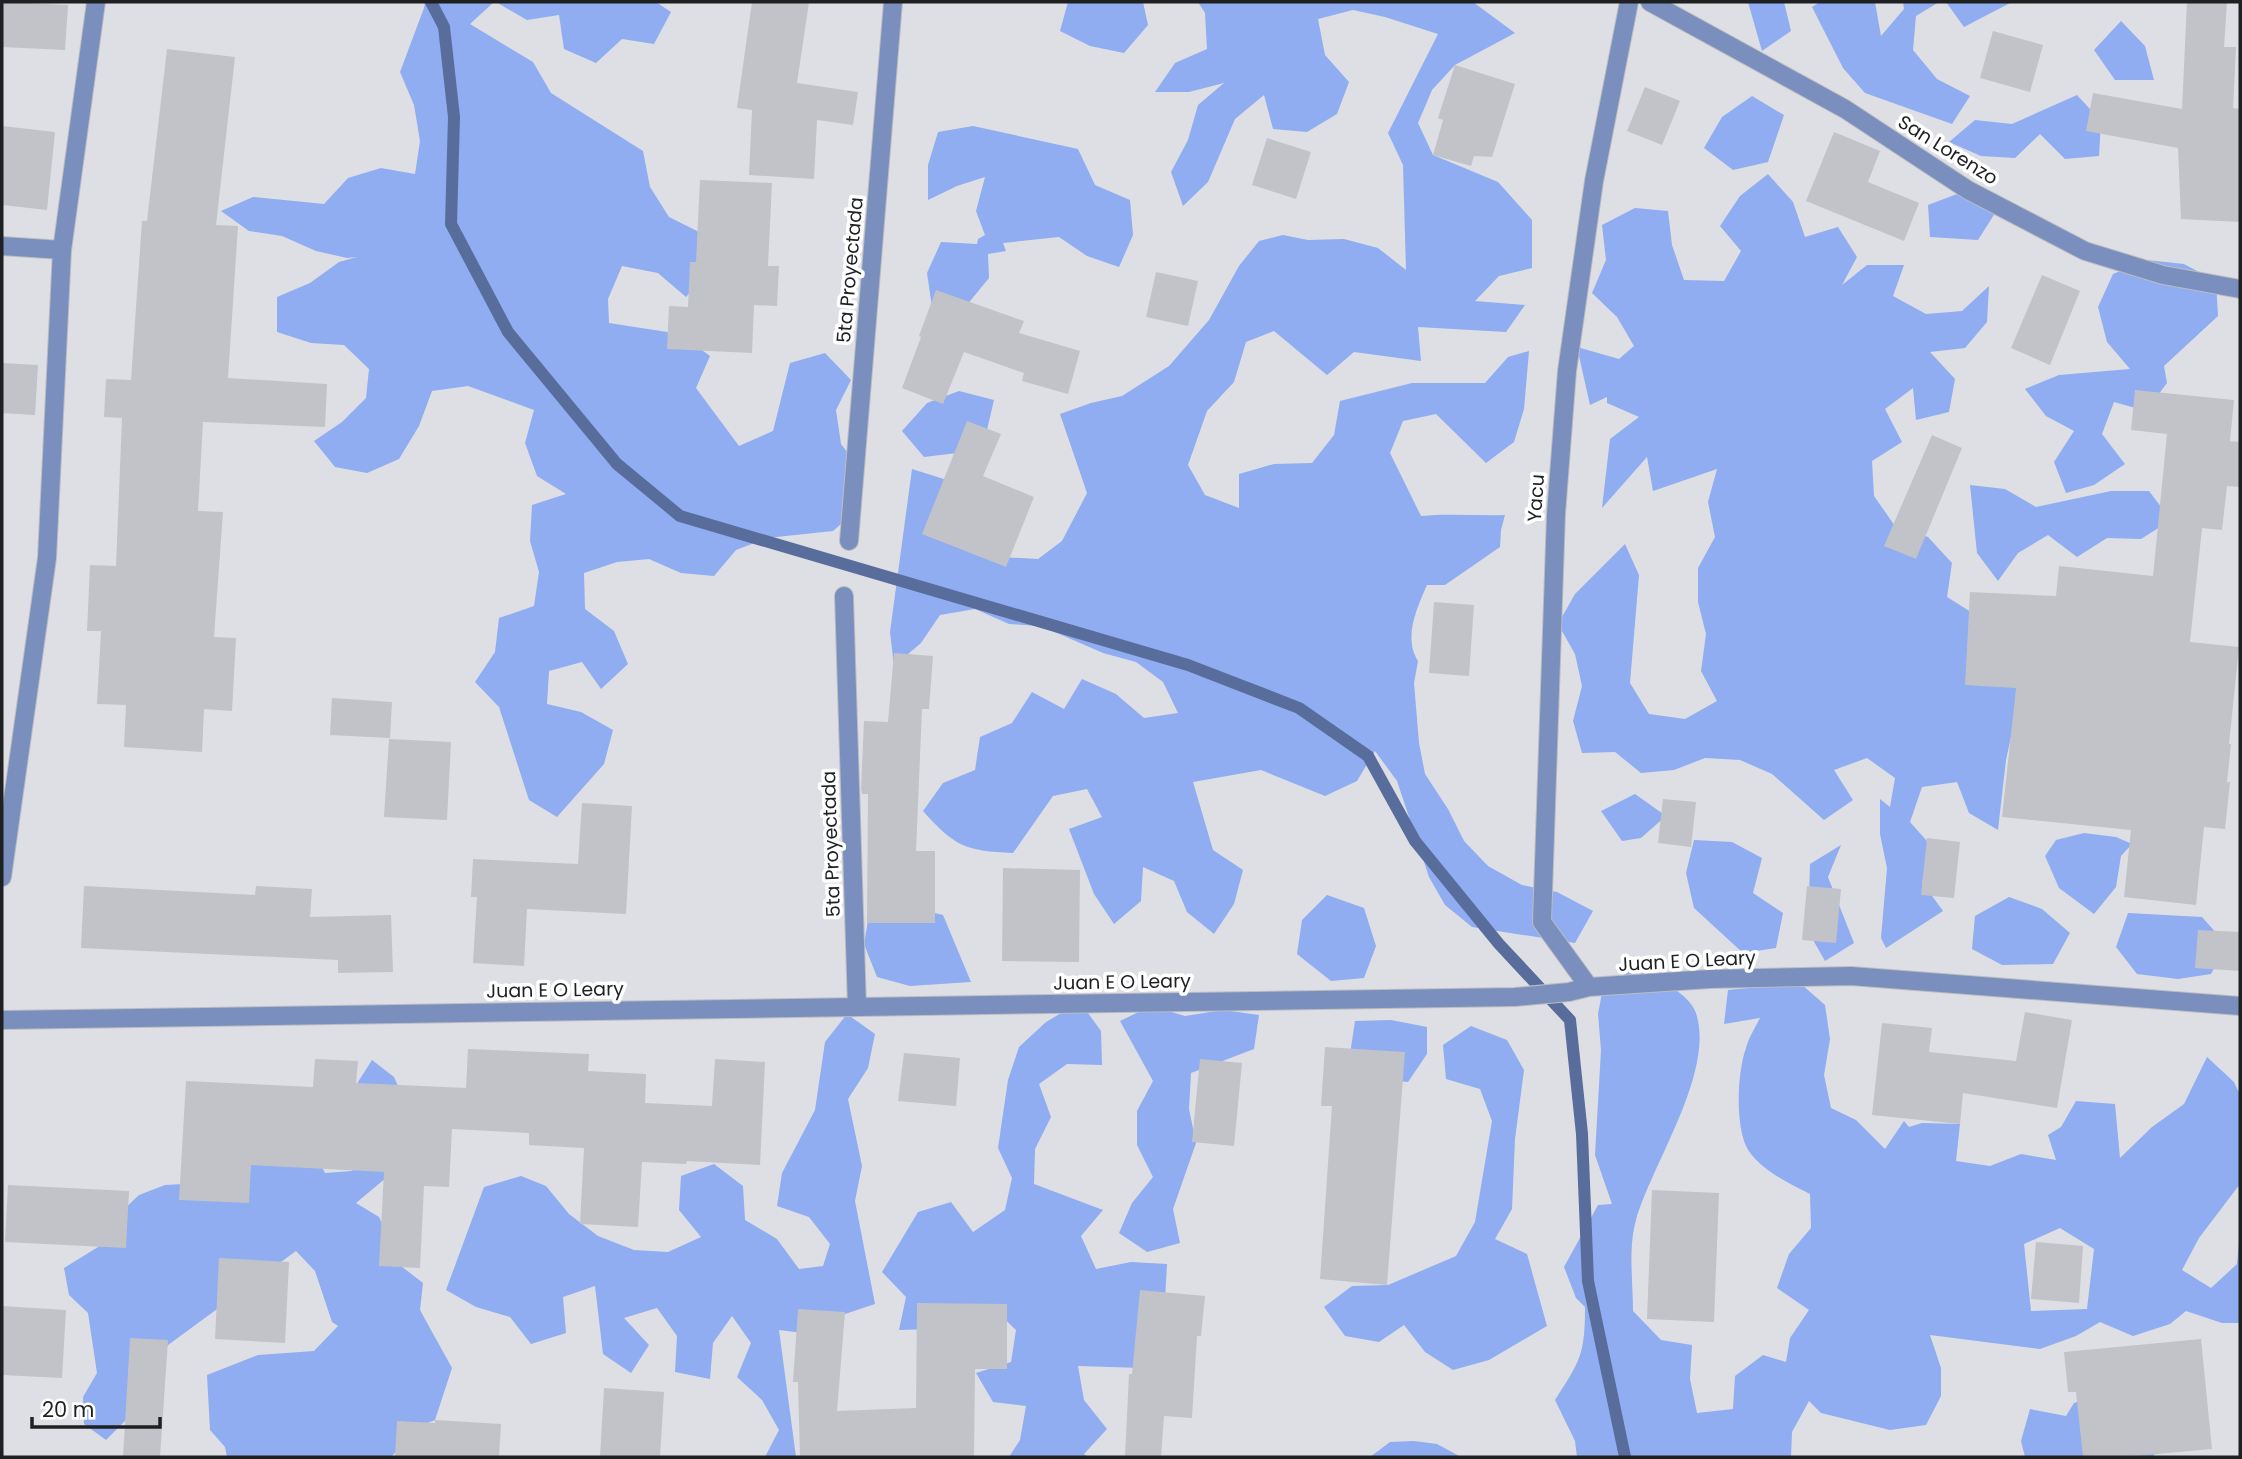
<svg xmlns="http://www.w3.org/2000/svg" width="2242" height="1459" font-family="Poppins,sans-serif">
<style>
.forest{fill:#8fadf0;fill-rule:evenodd}
.lines{fill:none;stroke-linecap:round;stroke-linejoin:round}
.stream{stroke:#586d9c;stroke-width:12}
.building{fill:#c1c3c8}
.minor-casing{stroke:#bbbdc1;stroke-width:20}
.minor{stroke:#7a8fbd;stroke-width:18}
.labels{text-anchor:middle;dominant-baseline:central;stroke-width:7;stroke-linejoin:round;paint-order:stroke}
.street-label{font-size:19px;fill:#1f2021;stroke:#fff}
</style>
<rect width="100%" height="100%" fill="#dddfe4"/>
<!-- forest -->
<path class="forest" d="M 425,2 L 494,2 L 470,24 L 533,62 L 551,93 L 643,151 L 650,187 L 669,217 L 701,233 L 711,267 L 686,297 L 658,273 L 622,266 L 608,299 L 609,323 L 680,334 L 710,356 L 696,388 L 739,446 L 773,431 L 790,363 L 825,353 L 851,380 L 836,410 L 841,444 L 863,473 L 858,509 L 833,531 L 767,538 L 736,550 L 714,576 L 681,573 L 649,559 L 617,562 L 584,573 L 585,609 L 614,631 L 628,664 L 601,689 L 582,662 L 549,671 L 547,704 L 581,712 L 613,730 L 604,764 L 557,817 L 529,800 L 499,707 L 475,682 L 495,652 L 499,618 L 534,606 L 539,572 L 530,541 L 532,505 L 566,494 L 537,476 L 525,443 L 534,410 L 468,386 L 432,391 L 419,426 L 399,459 L 367,473 L 335,467 L 314,441 L 342,422 L 366,398 L 369,369 L 344,345 L 311,343 L 277,332 L 277,297 L 310,283 L 339,262 L 357,257 L 347,258 L 316,251 L 282,236 L 249,231 L 221,211 L 253,197 L 324,204 L 348,178 L 381,168 L 415,174 L 420,141 L 414,105 L 400,72 L 424,8 Z
M 496,2 L 656,2 L 671,12 L 654,44 L 622,39 L 596,63 L 564,49 L 559,15 L 527,20 Z
M 1068,2 L 1143,2 L 1148,25 L 1124,53 L 1090,46 L 1060,31 Z
M 1198,2 L 1473,2 L 1515,33 L 1455,65 L 1432,90 L 1418,123 L 1433,155 L 1498,182 L 1532,220 L 1532,268 L 1499,276 L 1475,301 L 1525,305 L 1506,332 L 1418,327 L 1421,361 L 1354,352 L 1327,375 L 1274,331 L 1246,342 L 1234,382 L 1207,411 L 1188,465 L 1205,495 L 1239,508 L 1239,474 L 1274,464 L 1312,463 L 1334,435 L 1340,401 L 1412,383 L 1485,383 L 1508,357 L 1529,351 L 1524,409 L 1514,442 L 1486,463 L 1436,414 L 1403,421 L 1390,453 L 1421,516 C 1449,513 1477,516 1505,515 L 1501,530 L 1500,547 L 1445,585 L 1427,585 C 1417,608 1403,637 1418,661 L 1414,683 L 1419,743 L 1425,774 L 1448,809 L 1464,841 L 1488,866 L 1522,885 L 1557,892 L 1593,911 L 1575,943 L 1472,927 L 1445,905 L 1429,877 L 1397,781 L 1375,751 L 1357,781 L 1325,796 L 1261,770 L 1193,782 L 1213,850 L 1243,870 L 1234,904 L 1214,934 L 1187,912 L 1174,881 L 1143,867 L 1141,901 L 1114,924 L 1094,894 L 1069,829 L 1102,817 L 1087,789 L 1053,796 L 1013,853 C 966,851 955,847 923,811 L 943,783 L 975,770 L 980,737 L 1012,723 L 1032,692 L 1064,709 L 1082,679 L 1116,694 L 1144,718 L 1178,713 L 1163,682 L 1136,662 L 1103,653 L 1041,626 L 1009,624 L 975,609 L 940,615 L 921,643 L 894,666 L 890,632 L 912,469 L 947,480 L 1001,557 L 1038,559 L 1062,541 L 1087,493 L 1060,414 L 1091,403 L 1122,396 L 1169,366 L 1209,320 L 1239,266 L 1259,241 L 1283,235 L 1308,240 L 1344,239 L 1378,248 L 1406,270 L 1403,165 L 1388,133 L 1438,34 L 1385,17 L 1353,10 L 1318,19 L 1325,55 L 1349,82 L 1337,114 L 1307,132 L 1273,129 L 1264,95 L 1235,119 L 1208,182 L 1183,206 L 1171,172 L 1188,140 L 1198,105 L 1224,83 L 1189,92 L 1155,92 L 1175,63 L 1207,49 L 1205,13 Z
M 1748,2 L 1784,2 L 1791,31 L 1762,51 Z
M 1820,2 L 1875,2 L 1881,36 L 1904,9 L 1903,2 L 1939,2 L 1916,16 L 1913,50 L 1937,79 L 1970,96 L 1952,124 L 1865,93 L 1843,68 L 1812,7 Z
M 1946,2 L 2012,2 L 1964,27 Z
M 2121,21 L 2145,46 L 2154,80 L 2115,80 L 2094,50 Z
M 2077,95 L 2101,121 L 2099,156 L 2065,159 L 2040,134 L 2015,158 L 1981,156 L 1949,142 L 1975,120 L 2012,124 Z
M 1752,96 L 1784,115 L 1768,162 L 1733,170 L 1704,148 L 1722,117 Z
M 973,126 L 1078,149 L 1095,185 L 1130,200 L 1133,235 L 1119,267 L 1087,256 L 1059,237 L 1003,243 L 1006,251 L 988,254 L 989,278 L 966,306 L 932,307 L 927,273 L 941,242 L 977,244 L 978,239 L 985,235 L 976,211 L 985,177 L 957,186 L 928,200 L 928,165 L 938,132 Z
M 1768,174 L 1793,202 L 1805,237 L 1838,227 L 1857,257 L 1842,285 L 1867,265 L 1904,265 L 1893,296 L 1926,314 L 1962,311 L 1989,286 L 1987,322 L 1965,348 L 1930,352 L 1955,379 L 1949,412 L 1916,420 L 1913,388 L 1885,409 L 1902,442 L 1872,461 L 1874,496 L 1895,526 L 1928,537 L 1952,563 L 1947,597 L 1979,617 L 2000,681 L 2033,695 L 2014,723 L 2006,760 L 1998,830 L 1969,813 L 1957,782 L 1922,787 L 1910,822 L 1934,849 L 1922,882 L 1943,911 L 1886,948 L 1881,938 L 1887,868 L 1880,834 L 1880,799 L 1890,807 L 1895,778 L 1867,758 L 1834,770 L 1853,800 L 1824,820 L 1772,774 L 1740,760 L 1705,758 L 1674,770 L 1641,773 L 1615,752 L 1582,753 L 1573,721 L 1582,686 L 1575,654 L 1558,624 L 1575,594 L 1625,544 L 1639,575 L 1630,683 L 1649,714 L 1685,719 L 1717,701 L 1701,671 L 1706,634 L 1698,602 L 1698,568 L 1715,537 L 1708,502 L 1717,469 L 1653,491 L 1647,457 L 1602,508 L 1610,439 L 1639,417 L 1607,403 L 1607,397 L 1590,405 L 1577,347 L 1619,359 L 1634,346 L 1617,317 L 1592,293 L 1606,260 L 1602,225 L 1635,208 L 1668,211 L 1672,245 L 1684,280 L 1724,281 L 1741,251 L 1720,226 L 1740,196 Z
M 1965,191 L 1997,210 L 1978,240 L 1930,237 L 1928,205 Z
M 2147,260 L 2184,264 L 2216,281 L 2218,316 L 2164,366 L 2167,383 L 2146,411 L 2114,402 L 2102,434 L 2125,464 L 2094,485 L 2066,493 L 2054,462 L 2074,431 L 2046,416 L 2025,389 L 2059,375 L 2130,369 L 2107,342 L 2098,307 L 2113,274 Z
M 959,391 L 994,400 L 986,434 L 957,453 L 924,457 L 902,431 L 927,403 Z
M 1970,485 L 2005,489 L 2036,507 L 2111,491 L 2149,491 L 2171,520 L 2141,539 L 2107,538 L 2077,557 L 2048,535 L 2018,553 L 1998,581 L 1977,553 Z
M 1635,794 L 1666,816 L 1641,838 L 1622,841 L 1601,811 Z
M 2084,833 L 2116,837 L 2132,844 L 2121,856 L 2116,887 L 2094,914 L 2059,888 L 2045,856 L 2056,840 Z
M 1694,840 L 1732,842 L 1762,858 L 1753,893 L 1783,913 L 1776,948 L 1743,953 L 1694,908 L 1686,873 Z
M 1841,845 L 1828,877 L 1854,943 L 1825,961 L 1808,931 L 1810,864 Z
M 1327,895 L 1364,908 L 1376,946 L 1364,978 L 1331,981 L 1297,954 L 1302,920 Z
M 2009,897 L 2042,909 L 2070,933 L 2053,964 L 2002,965 L 1972,949 L 1975,916 Z
M 907,906 L 943,915 L 971,982 L 910,986 L 877,977 L 864,944 L 870,909 Z
M 2128,913 L 2202,917 L 2226,944 L 2211,974 L 2178,979 L 2137,974 L 2116,947 Z
M 1638,968 C 1654,976 1690,994 1696,1013 C 1715,1072 1653,1162 1636,1220 C 1628,1248 1633,1282 1633,1311 L 1661,1340 L 1692,1345 L 1690,1379 L 1697,1413 L 1733,1409 L 1735,1376 L 1763,1355 L 1786,1362 L 1790,1338 L 1809,1310 L 1777,1288 L 1789,1254 L 1811,1228 L 1810,1194 C 1790,1184 1765,1172 1751,1154 C 1734,1134 1737,1072 1746,1048 C 1749,1037 1755,1028 1760,1018 L 1724,1024 L 1728,990 L 1800,983 L 1825,1005 L 1830,1039 L 1824,1075 L 1831,1108 L 1856,1120 L 1885,1149 L 1904,1121 L 1909,1127 L 1922,1123 L 1960,1124 L 1956,1161 L 1990,1166 L 2021,1154 L 2056,1160 L 2048,1135 L 2061,1127 L 2076,1101 L 2115,1104 L 2120,1158 L 2152,1127 L 2184,1104 L 2207,1057 L 2234,1082 L 2240,1095 L 2240,1184 L 2199,1238 L 2182,1270 L 2211,1288 L 2237,1264 L 2240,1230 L 2240,1323 L 2222,1323 L 2186,1311 L 2170,1324 L 2133,1336 L 2100,1322 L 2076,1336 L 2040,1349 L 1930,1335 L 1941,1368 L 1941,1396 L 1926,1425 L 1890,1430 L 1821,1413 L 1809,1401 L 1792,1432 L 1791,1457 L 1577,1457 L 1575,1441 L 1555,1400 C 1580,1361 1585,1355 1585,1307 L 1576,1298 L 1564,1267 L 1598,1205 L 1612,1204 L 1595,1155 L 1601,1050 L 1598,1014 L 1604,982 ZM 2060,1228 L 2094,1249 L 2087,1309 L 2031,1311 L 2024,1244 Z
M 1080,1002 L 1101,1031 L 1102,1065 L 1067,1064 L 1039,1084 L 1051,1117 L 1035,1149 L 1034,1184 L 1103,1210 L 1081,1236 L 1096,1269 L 1131,1262 L 1167,1264 L 1165,1300 L 1175,1369 L 1078,1366 L 1084,1400 L 1107,1429 L 1084,1454 L 1088,1457 L 1009,1457 L 1020,1440 L 1026,1406 L 993,1402 L 976,1373 L 1011,1362 L 1016,1330 L 991,1306 L 932,1329 L 899,1330 L 906,1297 L 882,1272 L 918,1212 L 951,1202 L 973,1232 L 1005,1210 L 1012,1178 L 998,1148 L 1008,1080 L 1019,1047 L 1046,1022 Z
M 1151,1006 L 1185,1016 L 1223,1010 L 1259,1015 L 1254,1049 L 1191,1073 L 1189,1109 L 1196,1143 L 1173,1209 L 1180,1243 L 1147,1252 L 1119,1233 L 1132,1203 L 1153,1177 L 1137,1145 L 1137,1111 L 1153,1081 L 1120,1021 Z
M 847,1014 L 875,1034 L 868,1068 L 848,1099 L 862,1166 L 855,1201 L 875,1304 L 842,1315 L 811,1334 L 779,1330 L 796,1457 L 765,1457 L 779,1430 L 762,1400 L 737,1377 L 751,1343 L 732,1316 L 713,1343 L 710,1379 L 675,1372 L 677,1336 L 657,1308 L 624,1318 L 649,1345 L 631,1373 L 603,1354 L 595,1286 L 563,1297 L 566,1333 L 531,1344 L 510,1317 L 476,1307 L 446,1290 L 484,1187 L 521,1176 L 546,1186 L 569,1214 L 598,1236 L 634,1250 L 668,1252 L 701,1237 L 679,1210 L 681,1176 L 714,1164 L 743,1186 L 745,1220 L 777,1239 L 799,1269 L 823,1266 L 830,1244 L 809,1217 L 777,1206 L 782,1173 L 815,1110 L 825,1042 Z
M 1391,1020 L 1427,1027 L 1427,1054 L 1408,1082 L 1375,1078 L 1350,1054 L 1355,1021 Z
M 1471,1026 L 1507,1040 L 1524,1070 L 1515,1139 L 1512,1209 L 1495,1239 L 1527,1254 L 1547,1326 L 1489,1360 L 1453,1370 L 1425,1352 L 1404,1325 L 1379,1342 L 1345,1336 L 1324,1307 L 1352,1286 L 1388,1285 L 1456,1256 L 1475,1222 L 1492,1121 L 1480,1089 L 1446,1079 L 1443,1045 Z
M 372,1060 L 394,1077 L 416,1127 L 411,1157 L 356,1203 L 379,1217 L 401,1266 L 423,1283 L 420,1310 L 452,1368 L 435,1420 L 420,1426 L 391,1457 L 227,1457 L 225,1447 L 210,1430 L 207,1375 L 258,1355 L 314,1351 L 338,1326 L 332,1322 L 315,1271 L 296,1251 L 164,1348 L 125,1421 L 106,1440 L 84,1424 L 83,1397 L 97,1373 L 88,1313 L 69,1295 L 64,1268 L 111,1239 L 120,1213 L 139,1195 L 165,1185 L 220,1182 L 289,1100 L 325,1173 L 352,1171 L 359,1137 L 358,1082 Z
M 2083,1400 L 2157,1449 L 2153,1457 L 2025,1457 L 2021,1441 L 2030,1409 L 2066,1416 L 2074,1403 Z
M 1414,1441 L 1437,1444 L 1461,1457 L 1370,1457 L 1390,1442 Z"/>
<g class="lines">
<!-- stream -->
<path class="stream" d="M 431,2 L 444,27 L 454,117 L 451,224 L 508,332 L 617,464 L 680,516 L 1188,665 L 1299,708 L 1368,756 L 1415,841 L 1499,944 L 1570,1020 L 1582,1134 L 1588,1281 L 1625,1457"/>
</g>
<!-- building -->
<path class="building" d="M 2,2 L 68,5 L 65,50 L 2,47 Z
M 752,2 L 809,2 L 797,83 L 858,92 L 853,125 L 817,120 L 814,179 L 749,175 L 752,110 L 737,108 Z
M 2187,2 L 2227,2 L 2224,47 L 2236,47 L 2233,108 L 2240,109 L 2240,222 L 2181,219 L 2178,148 L 2086,131 L 2093,93 L 2182,109 Z
M 1993,31 L 2043,45 L 2030,92 L 1980,78 Z
M 167,49 L 235,57 L 216,225 L 238,226 L 228,378 L 327,384 L 325,427 L 203,422 L 198,511 L 223,512 L 214,637 L 236,638 L 232,711 L 204,709 L 202,752 L 124,747 L 126,705 L 97,704 L 101,631 L 87,631 L 90,565 L 116,566 L 122,418 L 104,417 L 106,379 L 131,380 L 142,221 L 147,221 Z
M 1455,65 L 1515,84 L 1492,157 L 1474,156 L 1471,166 L 1433,155 L 1443,120 L 1438,118 Z
M 1645,87 L 1680,101 L 1662,145 L 1627,131 Z
M 2,126 L 55,132 L 47,210 L 2,205 Z
M 1834,132 L 1880,151 L 1868,182 L 1919,203 L 1904,241 L 1806,201 Z
M 1267,138 L 1311,152 L 1296,199 L 1252,185 Z
M 700,180 L 772,183 L 768,266 L 779,266 L 777,306 L 754,305 L 752,353 L 667,349 L 669,306 L 688,307 L 690,262 L 696,262 Z
M 1156,272 L 1198,281 L 1188,326 L 1146,317 Z
M 2042,275 L 2080,291 L 2050,365 L 2011,348 Z
M 936,290 L 1024,321 L 1019,333 L 1080,351 L 1068,394 L 1022,381 L 1024,373 L 964,352 L 943,404 L 902,388 L 921,337 L 919,336 Z
M 2,363 L 38,365 L 35,415 L 2,413 Z
M 2135,390 L 2234,400 L 2230,441 L 2240,442 L 2240,487 L 2227,486 L 2222,530 L 2202,528 L 2190,642 L 2239,647 L 2229,744 L 2231,744 L 2227,782 L 2230,782 L 2225,829 L 2204,827 L 2196,905 L 2124,897 L 2131,830 L 2002,817 L 2016,688 L 1965,685 L 1970,592 L 2056,596 L 2059,566 L 2153,576 L 2167,434 L 2131,430 Z
M 967,421 L 1001,434 L 983,476 L 1034,497 L 1006,567 L 922,534 Z
M 1932,435 L 1962,448 L 1916,559 L 1884,546 Z
M 1434,602 L 1474,605 L 1469,676 L 1429,673 Z
M 894,653 L 933,656 L 929,709 L 922,709 L 916,851 L 935,851 L 935,923 L 867,923 L 868,794 L 862,794 L 861,789 L 864,721 L 888,722 Z
M 332,698 L 392,702 L 390,738 L 330,735 Z
M 389,739 L 451,742 L 447,820 L 384,817 Z
M 1663,799 L 1696,802 L 1691,847 L 1658,843 Z
M 582,803 L 632,806 L 626,914 L 527,909 L 524,966 L 473,963 L 477,897 L 471,897 L 473,859 L 578,864 Z
M 1927,838 L 1960,842 L 1954,898 L 1921,895 Z
M 1003,868 L 1080,870 L 1079,962 L 1002,961 Z
M 84,886 L 255,895 L 256,886 L 312,889 L 310,917 L 391,915 L 393,972 L 338,973 L 338,960 L 81,948 Z
M 1807,886 L 1841,889 L 1836,943 L 1802,940 Z
M 2198,930 L 2240,932 L 2240,971 L 2195,968 Z
M 2025,1012 L 2072,1020 L 2057,1108 L 1963,1093 L 1960,1124 L 1872,1115 L 1882,1023 L 1932,1028 L 1929,1052 L 2016,1061 Z
M 1325,1047 L 1405,1052 L 1387,1285 L 1320,1279 L 1332,1106 L 1321,1106 Z
M 468,1049 L 589,1054 L 588,1071 L 646,1074 L 645,1103 L 712,1106 L 715,1059 L 765,1062 L 760,1165 L 687,1161 L 686,1164 L 642,1162 L 638,1227 L 580,1224 L 584,1148 L 529,1145 L 529,1133 L 452,1129 L 449,1187 L 424,1186 L 420,1268 L 379,1266 L 384,1172 L 251,1165 L 249,1203 L 179,1200 L 186,1081 L 313,1087 L 315,1059 L 358,1061 L 356,1083 L 466,1088 Z
M 904,1053 L 960,1058 L 956,1106 L 898,1101 Z
M 1200,1059 L 1242,1063 L 1234,1146 L 1192,1142 Z
M 8,1185 L 129,1191 L 126,1248 L 5,1242 Z
M 1652,1190 L 1719,1193 L 1714,1322 L 1647,1319 Z
M 2036,1242 L 2083,1246 L 2079,1303 L 2031,1299 Z
M 219,1258 L 289,1262 L 285,1343 L 215,1339 Z
M 1140,1290 L 1205,1296 L 1201,1336 L 1197,1336 L 1192,1418 L 1164,1416 L 1161,1457 L 1125,1457 L 1129,1374 L 1132,1374 Z
M 917,1303 L 1007,1304 L 1007,1369 L 975,1369 L 974,1457 L 800,1457 L 798,1382 L 793,1382 L 798,1309 L 845,1312 L 837,1411 L 916,1408 Z
M 2,1306 L 66,1310 L 62,1378 L 2,1375 Z
M 130,1338 L 168,1340 L 160,1457 L 123,1457 Z
M 2201,1339 L 2212,1449 L 2124,1457 L 2083,1457 L 2076,1392 L 2068,1392 L 2064,1352 Z
M 604,1388 L 664,1392 L 660,1457 L 600,1457 Z
M 435,1420 L 501,1424 L 499,1457 L 395,1457 L 397,1421 L 435,1423 Z"/>
<g class="lines">
<defs>
<path id="minor" d="M 1650,2 L 1845,109 L 1968,190 L 2085,251 L 2163,275 L 2240,289
M 2,246 L 62,250
M 849,541 L 893,2
M 844,596 L 857,1007
M 2,877 L 47,558 L 62,250 L 96,2
M 1589,987 L 1542,922 L 1556,514 L 1567,371 L 1594,181 L 1629,2
M 2,1020 L 1515,997 L 1569,992 L 1589,987 L 1710,979 L 1851,976 L 2240,1006"/>
</defs>
<!-- minor casing -->
<use href="#minor" class="minor-casing"/>
<!-- minor -->
<use href="#minor" class="minor"/>
</g>
<g class="labels">
<!-- street labels -->
<g class="street-label">
<text transform="translate(1948 150) rotate(32)">San Lorenzo</text>
<text transform="translate(850 270) rotate(-85)">5ta Proyectada</text>
<text transform="translate(1536 498) rotate(-86)">Yacu</text>
<text transform="translate(831 844) rotate(-92)">5ta Proyectada</text>
<text transform="translate(1687 961) rotate(-3)">Juan E O Leary</text>
<text transform="translate(1122 982) rotate(-1)">Juan E O Leary</text>
<text transform="translate(555 990) rotate(-1)">Juan E O Leary</text>
</g>
</g>
<!-- border -->
<rect width="2242" height="1459" fill="none" stroke="#1f2021" stroke-width="7"/>
<!-- scale -->
<path d="M32 1417v10h128v-10" fill="none" stroke="#1f2021" stroke-width="3.5"/>
<text x="42" y="1417" font-size="21" fill="#1f2021" stroke="#ffffff" stroke-width="5" paint-order="stroke">20 m</text>
</svg>
